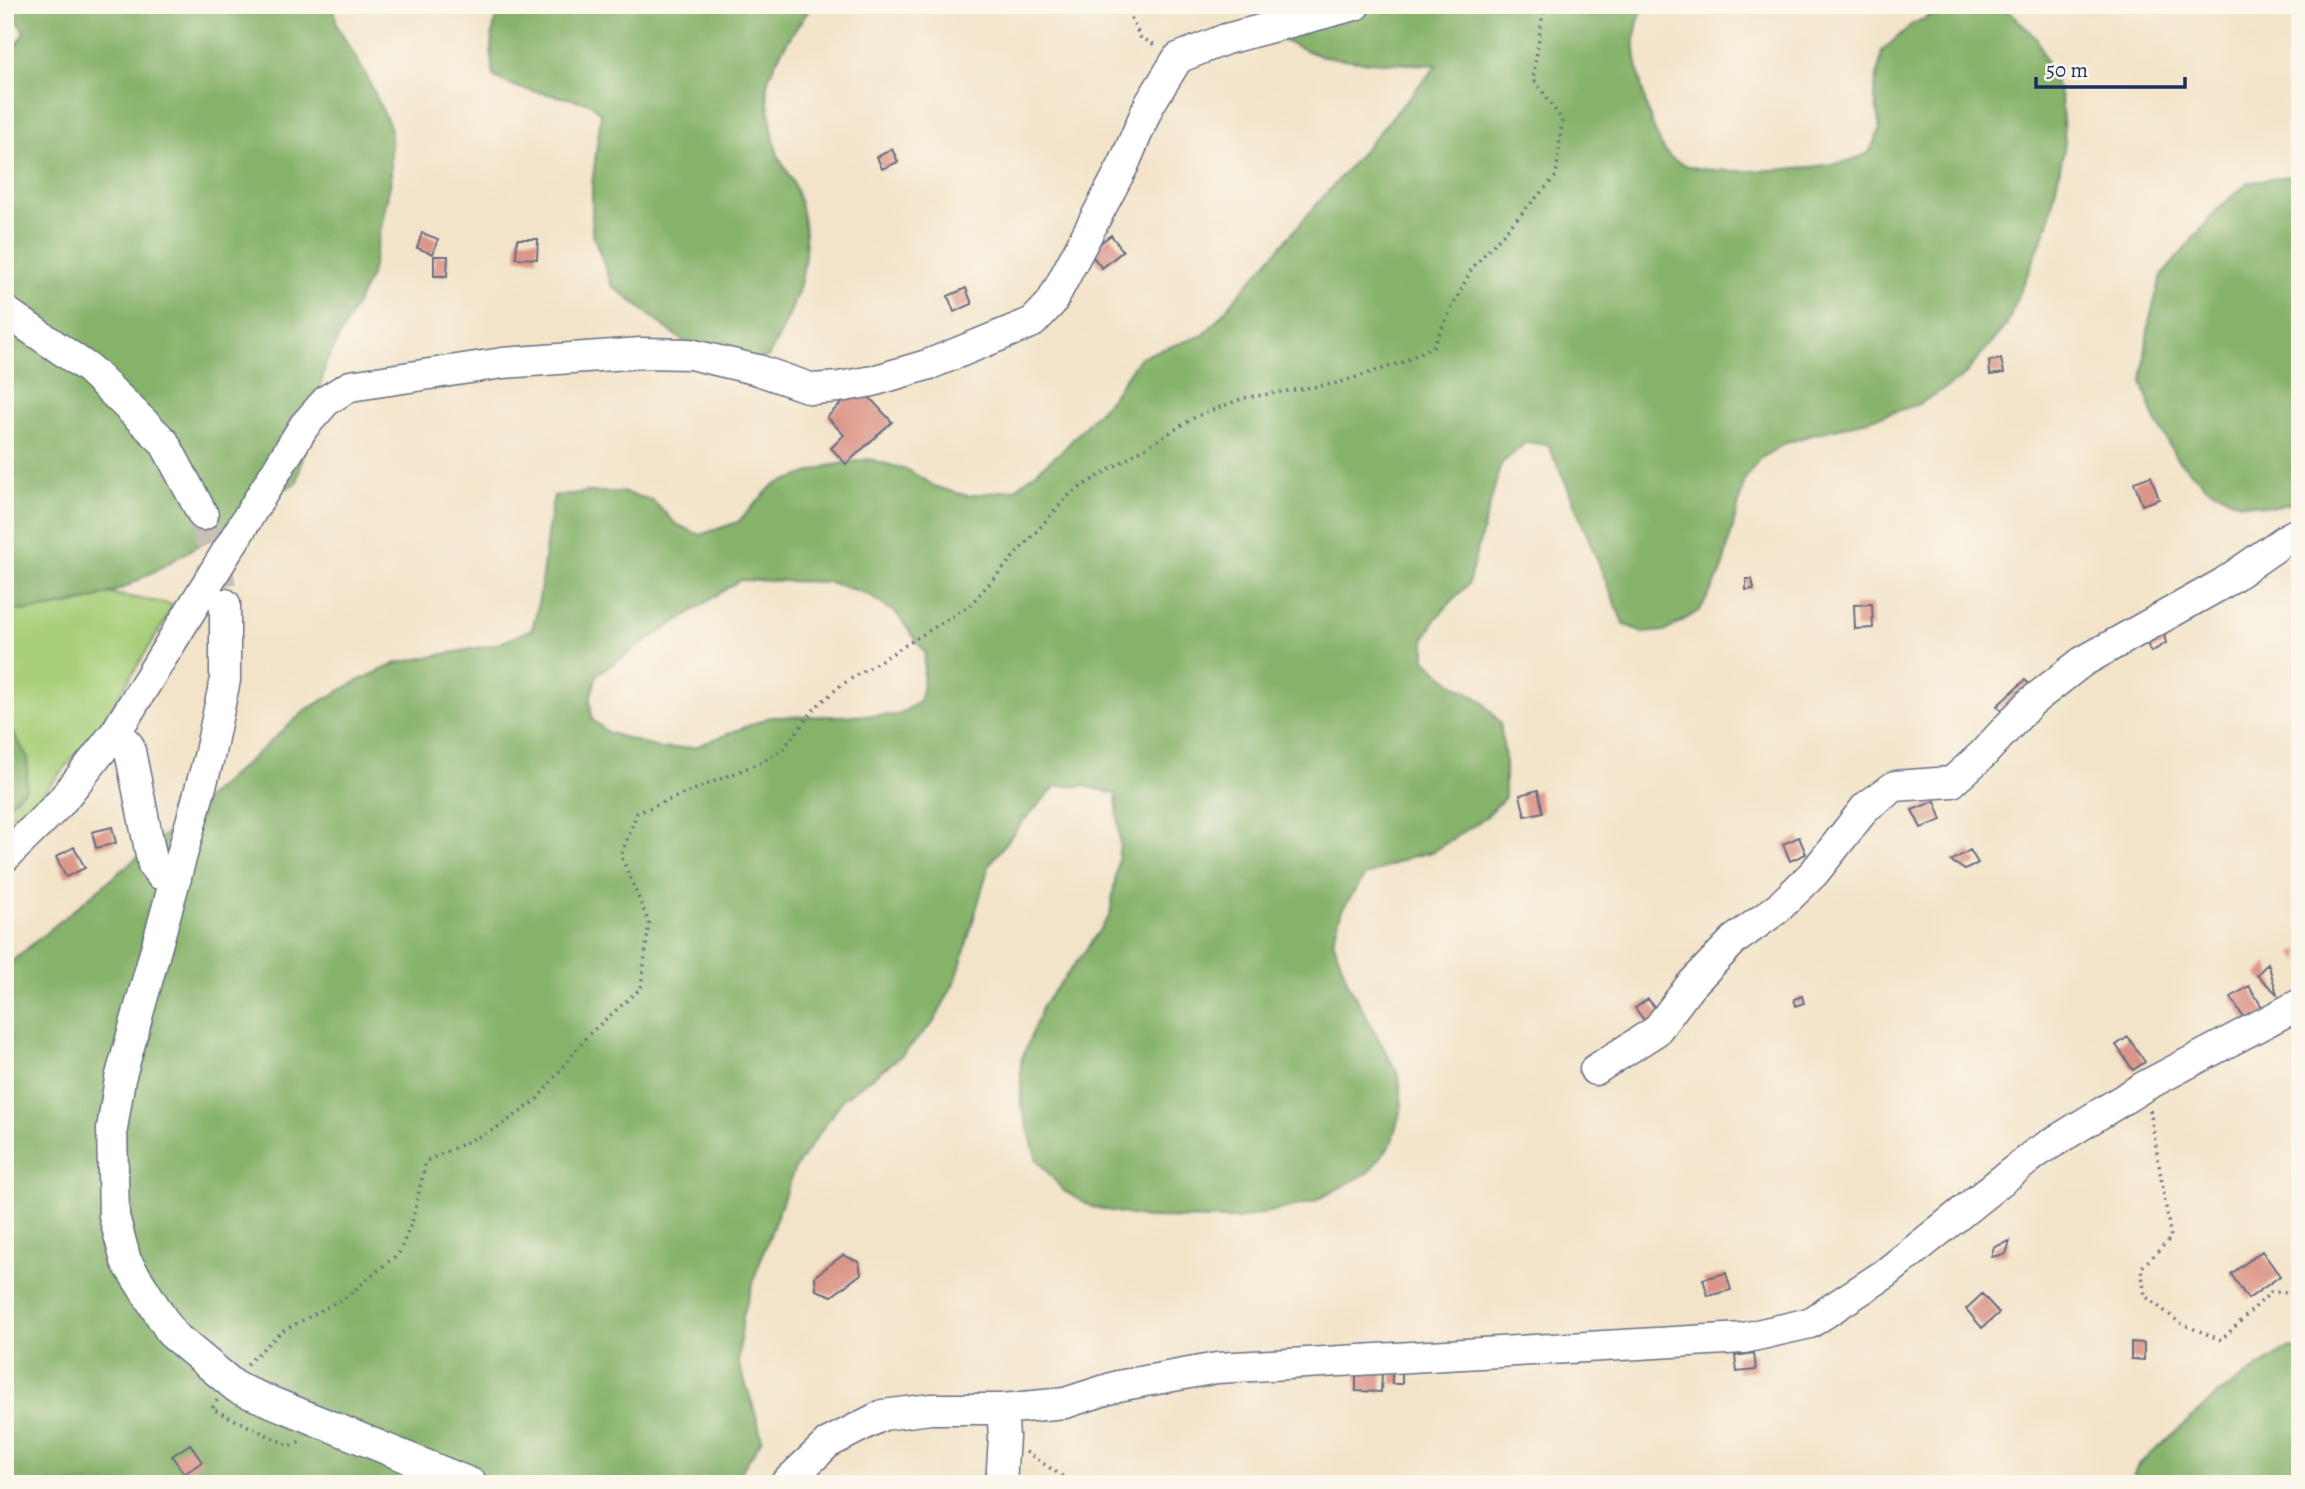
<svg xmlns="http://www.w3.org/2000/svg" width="2305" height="1489" font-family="Alegreya,serif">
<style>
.green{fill:#a8cf7a;stroke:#627f6c;stroke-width:2}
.forest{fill:#86b26a;stroke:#507064;stroke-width:2;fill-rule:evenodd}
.building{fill:#dc9689}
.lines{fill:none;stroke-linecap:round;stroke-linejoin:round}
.minor-tunnel{stroke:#c8c0b4;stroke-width:30;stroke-dasharray:30 15;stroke-linecap:butt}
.minor-casing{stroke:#676e83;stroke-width:33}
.path{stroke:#676e83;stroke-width:3.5;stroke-dasharray:2 5;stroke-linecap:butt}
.minor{stroke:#fff;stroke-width:30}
</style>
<rect width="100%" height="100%" fill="#fbf7ec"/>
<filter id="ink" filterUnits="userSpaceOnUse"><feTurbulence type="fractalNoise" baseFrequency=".0143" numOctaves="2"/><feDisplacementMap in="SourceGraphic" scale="14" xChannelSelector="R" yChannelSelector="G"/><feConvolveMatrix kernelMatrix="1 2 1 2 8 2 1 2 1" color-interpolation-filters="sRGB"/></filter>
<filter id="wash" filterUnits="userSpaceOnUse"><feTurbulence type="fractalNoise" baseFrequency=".00686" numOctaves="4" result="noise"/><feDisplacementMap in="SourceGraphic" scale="28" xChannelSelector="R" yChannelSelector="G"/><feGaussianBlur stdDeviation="1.57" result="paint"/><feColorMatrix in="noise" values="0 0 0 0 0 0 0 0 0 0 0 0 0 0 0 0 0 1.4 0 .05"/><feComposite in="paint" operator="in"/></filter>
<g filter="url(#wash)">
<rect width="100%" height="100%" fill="#f3e4c9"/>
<!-- green -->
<path class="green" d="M 5,575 L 175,605 L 100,726 L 5,838 Z"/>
<!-- forest -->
<path class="forest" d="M 10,5 L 333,5 L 337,26 L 367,77 L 391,129 L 391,180 L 371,275 L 326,363 L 297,482 C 242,516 187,555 129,585 C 104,598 31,617 5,608 L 5,140 L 10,139 L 5,96 L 5,63 L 24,33 Z
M 499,5 L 812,5 C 796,30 775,55 767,84 C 765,91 774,143 777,152 C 781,165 792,176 796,190 C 818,253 799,302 768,357 L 732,365 L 700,354 L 612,286 L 592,232 L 592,185 L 601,114 L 590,103 L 519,88 L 494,77 C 488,51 492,31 499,5 Z
M 1272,5 L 1645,5 C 1629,35 1635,57 1642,88 C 1646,107 1656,143 1670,157 C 1694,180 1806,169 1839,163 C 1849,162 1860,156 1869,153 L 1880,129 L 1874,92 L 1882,51 L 1912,24 L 1951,7 L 1983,5 L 2011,13 L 2037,39 L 2061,97 L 2065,144 L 2048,225 L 2007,324 L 1962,378 L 1919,404 L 1859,423 L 1814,434 L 1784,444 L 1760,459 L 1745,479 L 1721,573 L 1700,610 L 1666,631 L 1642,633 L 1623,623 L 1565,481 L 1548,445 L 1526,442 L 1501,464 L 1468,584 L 1436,618 L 1425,638 L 1425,659 L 1449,681 L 1481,700 L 1500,723 L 1505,758 L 1505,797 L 1485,818 L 1432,852 L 1410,857 L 1365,876 L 1342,910 L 1333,940 L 1348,983 L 1399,1076 L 1402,1106 L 1391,1144 L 1369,1172 L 1313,1202 L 1238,1219 L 1146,1218 L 1092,1207 L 1064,1191 L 1037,1160 L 1021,1103 L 1021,1061 L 1043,1005 L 1082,955 L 1110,915 L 1120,846 L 1116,794 L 1086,786 L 1056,786 L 1024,820 L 989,865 L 957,977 L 934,1022 L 901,1056 L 843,1099 L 794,1170 L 756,1273 L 743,1316 L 738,1362 L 753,1405 L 762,1439 L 733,1484 L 5,1484 L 5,967 L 176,825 L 307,709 L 358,681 L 397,663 L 498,644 L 532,629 C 545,586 543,540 554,496 L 588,492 L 622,492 L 652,500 L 676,524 L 700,535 L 738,522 L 773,485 L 828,466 L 869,459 L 908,470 L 936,487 L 968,496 L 1015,489 L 1064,449 L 1110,399 L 1140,357 L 1204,335 L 1437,65 L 1367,62 L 1320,56 L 1279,39 L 1271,26 ZM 740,580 L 828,582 L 865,593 L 897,614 L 925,653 L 923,685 L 919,702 L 897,715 L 770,717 L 695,747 L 661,749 L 607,732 L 592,719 L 590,700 L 597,674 Z
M 2300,174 L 2300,502 L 2271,507 L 2237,502 L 2207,487 L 2177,459 L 2155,419 L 2142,382 L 2149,322 L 2161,277 L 2217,210 L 2247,183 Z
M 5,725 L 10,728 L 28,758 L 26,788 L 5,808 Z
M 2288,1348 L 2300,1349 L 2300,1484 L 2129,1484 L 2138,1465 L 2217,1395 Z"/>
<g id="blocks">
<!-- building -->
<path class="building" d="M 892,149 L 898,162 L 882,169 L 877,157 Z
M 422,233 L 438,239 L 433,254 L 417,248 Z
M 1111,235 L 1123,251 L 1102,268 L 1089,252 Z
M 517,239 L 538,239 L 537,259 L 516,258 Z
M 434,256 L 448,256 L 447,276 L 434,276 Z
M 966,288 L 972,304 L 954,312 L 948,296 Z
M 2001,359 L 2004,373 L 1990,375 L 1989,361 Z
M 859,386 L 892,422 L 846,464 L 831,448 L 844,435 L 827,417 Z
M 2151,476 L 2159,499 L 2142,505 L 2134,482 Z
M 1746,579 L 1752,579 L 1754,589 L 1746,590 Z
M 1872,604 L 1873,628 L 1855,629 L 1854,605 Z
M 2163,631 L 2166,643 L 2151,652 L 2145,639 Z
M 2025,680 L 2034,689 L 2006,715 L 1997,706 Z
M 1538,790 L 1543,812 L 1525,816 L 1520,795 Z
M 1935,801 L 1942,820 L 1921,828 L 1912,810 Z
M 112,827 L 116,843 L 96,848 L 92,832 Z
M 1799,837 L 1806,854 L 1790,861 L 1783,844 Z
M 74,847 L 85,868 L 66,877 L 56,857 Z
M 1970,850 L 1978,863 L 1965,870 L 1951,861 Z
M 2300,949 L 2300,962 L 2292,954 Z
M 2268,963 L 2277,994 L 2257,975 Z
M 2249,986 L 2267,1015 L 2246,1022 L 2231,997 Z
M 1802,996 L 1804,1003 L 1796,1006 L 1794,999 Z
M 1648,999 L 1661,1015 L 1647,1024 L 1635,1008 Z
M 2128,1037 L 2145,1062 L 2133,1070 L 2116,1045 Z
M 2010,1241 L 2006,1254 L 1991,1257 L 1994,1247 Z
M 2262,1251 L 2280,1276 L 2248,1299 L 2231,1274 Z
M 843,1255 L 859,1262 L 861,1274 L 832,1296 L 816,1290 L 815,1276 Z
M 1726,1273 L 1731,1290 L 1708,1296 L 1703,1279 Z
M 1982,1294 L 1999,1313 L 1982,1328 L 1966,1309 Z
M 2131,1342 L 2144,1343 L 2144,1360 L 2131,1359 Z
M 1754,1353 L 1756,1370 L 1737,1372 L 1735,1356 Z
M 1356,1372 L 1382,1373 L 1381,1392 L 1356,1391 Z
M 1392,1373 L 1402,1373 L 1402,1384 L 1392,1384 Z
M 190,1444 L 202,1462 L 184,1474 L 172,1456 Z"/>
</g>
</g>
<g filter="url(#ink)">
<use href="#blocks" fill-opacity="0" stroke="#676e83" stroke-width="2"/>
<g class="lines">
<!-- minor-tunnel -->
<path class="minor-tunnel" d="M 203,515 L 216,560 L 221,587"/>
<defs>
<path id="minor" d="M 5,311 L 89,369 L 164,442 L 203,515
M 225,604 L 225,680 L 209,757 L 120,1079 L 112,1129 L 114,1216 L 126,1261 L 172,1334 L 237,1388 L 472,1484
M 116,732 L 129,746 L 153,865 L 160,874 L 176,878
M 5,857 L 60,803 L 116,732 L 304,426 L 327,400 L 350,386 L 503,363 L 641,353 L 690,354 L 758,370 L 813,389 L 839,387 L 873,381 L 930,364 L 1033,322 L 1051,303 L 1124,164 L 1149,105 L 1178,58 L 1226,39 L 1355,5
M 1595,1070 L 1656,1031 L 1690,986 L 1734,940 L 1777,909 L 1814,873 L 1866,807 L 1895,786 L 1952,782 L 1982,755 L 2031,702 L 2082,662 L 2222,584 L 2288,538 L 2300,532
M 785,1484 L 828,1443 L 883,1415 L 931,1409 L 1002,1409 L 1065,1403 L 1118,1386 L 1217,1368 L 1744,1338 L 1810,1323 L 1885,1274 L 2036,1153 L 2145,1086 L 2300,1004
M 1001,1484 L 1004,1437 L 1002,1409"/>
</defs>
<!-- minor casing -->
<use href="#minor" class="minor-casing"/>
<!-- path -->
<path class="path" d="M 1125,5 L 1140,37 L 1157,46
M 2150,1110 L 2171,1238 L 2141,1268 L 2145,1296 L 2180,1323 L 2221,1340 L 2271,1292 L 2300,1292
M 247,1364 L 281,1332 L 346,1297 L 399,1253 L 412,1222 L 426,1161 L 497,1128 L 536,1101 L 588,1035 L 641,988 L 649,923 L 621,856 L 637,813 L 762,762 L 784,748 L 816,707 L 841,685 L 969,606 L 1071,493 L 1197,416 L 1244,398 L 1338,383 L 1403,362 L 1433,346 L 1472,268 L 1556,176 L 1562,120 L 1533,78 L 1542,19 L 1546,5
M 217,1400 L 212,1409 L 290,1446 L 301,1441
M 1026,1452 L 1074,1484"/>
<!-- minor -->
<use href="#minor" class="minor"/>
</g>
</g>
<!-- margin -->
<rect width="2305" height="1489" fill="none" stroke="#fbf7ec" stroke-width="28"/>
<!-- scale -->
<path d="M2036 77v10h149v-10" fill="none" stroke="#1b2f5e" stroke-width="3.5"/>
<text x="2046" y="77" font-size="21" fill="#1b2f5e" stroke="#fbf7ec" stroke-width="5" paint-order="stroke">50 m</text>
</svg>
